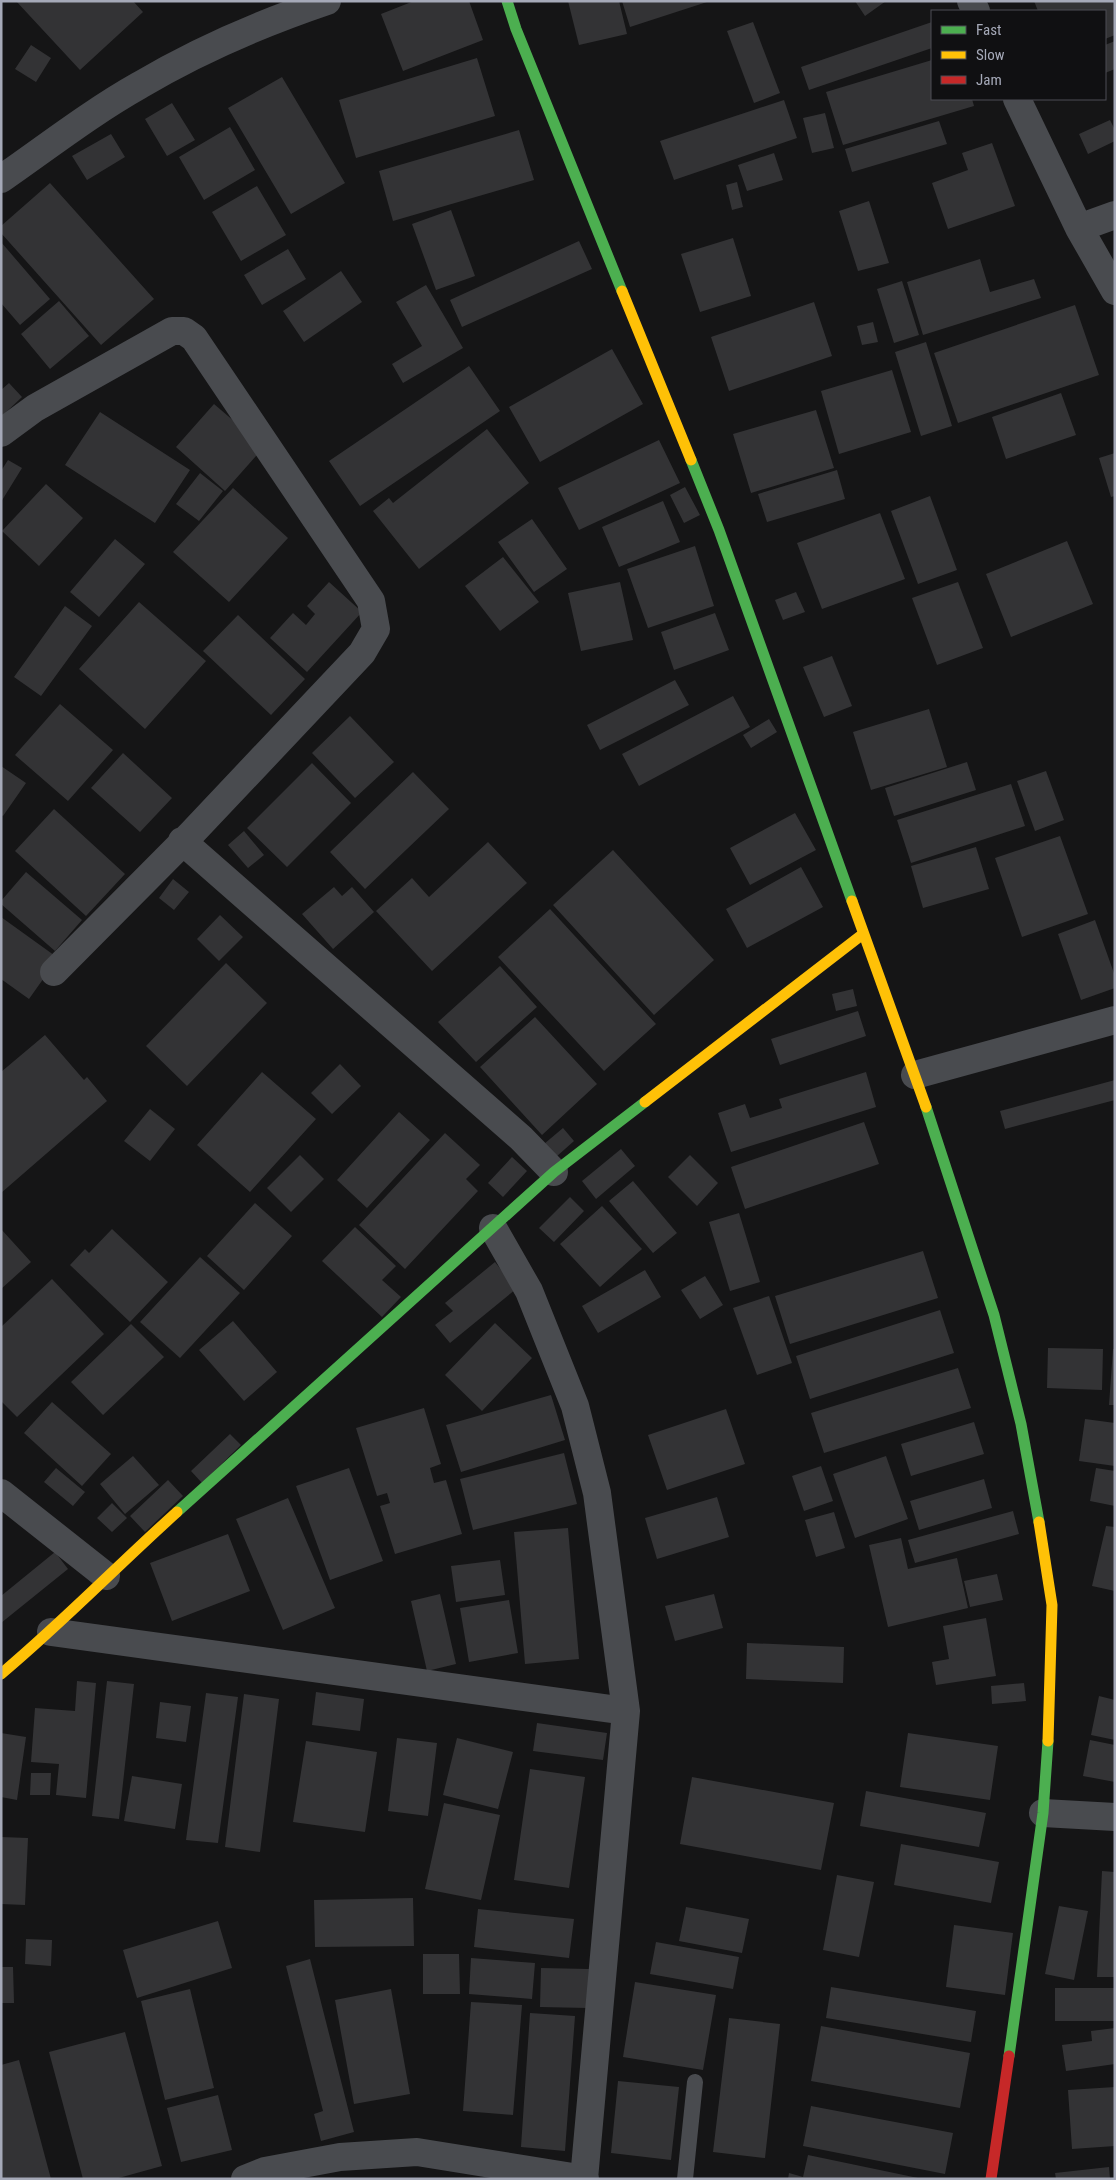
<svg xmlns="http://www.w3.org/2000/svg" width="1116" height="2180" font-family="'Roboto Condensed',sans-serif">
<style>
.building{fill:#333335}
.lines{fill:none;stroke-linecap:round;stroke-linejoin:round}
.lane{stroke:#494b4f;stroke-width:16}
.street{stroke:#494b4f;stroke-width:28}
.fast{stroke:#4caf50;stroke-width:11}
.slow{stroke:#ffc107;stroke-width:11}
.jam{stroke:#c62828;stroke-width:11}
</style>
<rect width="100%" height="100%" fill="#151516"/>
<!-- building -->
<path class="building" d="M 16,1 L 133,1 L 143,12 L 80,70 Z
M 414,1 L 469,1 L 483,40 L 403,71 L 381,14 Z
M 568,1 L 619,1 L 627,34 L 579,45 Z
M 622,1 L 707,1 L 707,2 L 630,27 Z
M 855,1 L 886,1 L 865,16 Z
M 1034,1 L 1115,1 L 1115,35 L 1105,39 L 1105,11 L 1038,11 Z
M 753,22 L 780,93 L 754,103 L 727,31 Z
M 932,22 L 932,48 L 809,90 L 801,67 Z
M 1115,41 L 1115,69 L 1105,73 L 1105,45 Z
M 31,45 L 51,58 L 36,82 L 15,69 Z
M 477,58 L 495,116 L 356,158 L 339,100 Z
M 932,60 L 932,99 L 972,99 L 974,106 L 843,145 L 826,92 Z
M 282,77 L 345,183 L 291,214 L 228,108 Z
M 784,100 L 797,138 L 674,180 L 660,141 Z
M 172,103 L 195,140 L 167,156 L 145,119 Z
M 825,113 L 834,148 L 812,153 L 803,118 Z
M 1110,120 L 1115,130 L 1115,141 L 1088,154 L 1079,134 Z
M 939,121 L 947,144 L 852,172 L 845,149 Z
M 230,127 L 255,170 L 204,200 L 179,157 Z
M 519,130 L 534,180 L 393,221 L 379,171 Z
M 111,134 L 125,157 L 87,180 L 72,156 Z
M 992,143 L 1015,206 L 948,229 L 932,183 L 968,170 L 962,153 Z
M 774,153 L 783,180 L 747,191 L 738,165 Z
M 737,182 L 743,207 L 732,210 L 726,185 Z
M 50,183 L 154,299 L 101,345 L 1,233 L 1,226 Z
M 257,186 L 286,235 L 241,261 L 212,212 Z
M 869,201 L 889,263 L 858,271 L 839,211 Z
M 451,210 L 475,276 L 436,290 L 412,224 Z
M 733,238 L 751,296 L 700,312 L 681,254 Z
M 579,241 L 592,269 L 462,327 L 450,300 Z
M 1,242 L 50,299 L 20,325 L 1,303 Z
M 288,249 L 306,279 L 262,305 L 244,275 Z
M 980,259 L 990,292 L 1034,279 L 1041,298 L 923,335 L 907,282 Z
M 341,271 L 362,302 L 304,342 L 283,311 Z
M 902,281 L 919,335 L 894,343 L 877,289 Z
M 426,285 L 463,348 L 403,383 L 392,364 L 422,346 L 396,302 Z
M 59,301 L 89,336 L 50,369 L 21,334 Z
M 814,302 L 832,356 L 729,391 L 711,337 Z
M 1075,305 L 1099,375 L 958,423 L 934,353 Z
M 873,322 L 878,342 L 862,345 L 857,326 Z
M 926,342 L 952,426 L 921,436 L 895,352 Z
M 612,349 L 643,404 L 540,462 L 509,407 Z
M 469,366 L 500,411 L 360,506 L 329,461 Z
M 892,370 L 911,432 L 839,454 L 821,391 Z
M 9,383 L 22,397 L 1,417 L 1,390 Z
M 1061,393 L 1076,435 L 1006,459 L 992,417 Z
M 214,404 L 264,447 L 225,491 L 176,447 Z
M 816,410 L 834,468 L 751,493 L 733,434 Z
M 100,412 L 190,470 L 155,523 L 65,465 Z
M 487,429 L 529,483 L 419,569 L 373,511 L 389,498 L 393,503 Z
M 659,440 L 680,483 L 579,530 L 558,488 Z
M 1115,453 L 1115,496 L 1111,497 L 1099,458 Z
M 8,460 L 22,468 L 1,502 L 1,471 Z
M 837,470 L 845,499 L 767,522 L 758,494 Z
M 200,473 L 223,491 L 199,521 L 176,504 Z
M 46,484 L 83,518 L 39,566 L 2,531 Z
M 685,487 L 700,515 L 684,523 L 670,495 Z
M 233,488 L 288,538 L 229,602 L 173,552 Z
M 930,496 L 957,570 L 918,584 L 891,511 Z
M 663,501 L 680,542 L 619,567 L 602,527 Z
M 880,513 L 905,579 L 822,609 L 797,543 Z
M 532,519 L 567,569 L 534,592 L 498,542 Z
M 115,539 L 145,564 L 99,617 L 70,592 Z
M 1067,541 L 1093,604 L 1011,637 L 986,574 Z
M 695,546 L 714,606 L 648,628 L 627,569 Z
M 503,557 L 539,602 L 500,631 L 465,586 Z
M 329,582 L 362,612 L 307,672 L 270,638 L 293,613 L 306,625 L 315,614 L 307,606 Z
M 620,582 L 633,640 L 581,651 L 568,593 Z
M 958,582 L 983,648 L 937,665 L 912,598 Z
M 796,592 L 805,612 L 783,620 L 775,600 Z
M 139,602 L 206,661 L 145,729 L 79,669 Z
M 65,606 L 92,626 L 41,696 L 14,677 Z
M 715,613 L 729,650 L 674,670 L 661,632 Z
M 238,615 L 305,679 L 271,715 L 203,651 Z
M 832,656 L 852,706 L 824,717 L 803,667 Z
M 675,680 L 689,705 L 600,750 L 587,725 Z
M 733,696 L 750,727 L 639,786 L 622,754 Z
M 60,704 L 113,750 L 68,801 L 15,755 Z
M 929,709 L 947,767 L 871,790 L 853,732 Z
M 350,716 L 394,762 L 355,798 L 312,753 Z
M 769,719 L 777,732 L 751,748 L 743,735 Z
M 123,753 L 172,798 L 140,832 L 91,788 Z
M 967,762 L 976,790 L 894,816 L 885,788 Z
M 312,763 L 351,803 L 287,867 L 247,828 Z
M 1,766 L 26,783 L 3,816 L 1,815 Z
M 1046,771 L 1064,820 L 1035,831 L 1017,781 Z
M 413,772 L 449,809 L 365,889 L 330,852 Z
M 1011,784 L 1025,826 L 911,863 L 897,820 Z
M 54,809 L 125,874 L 86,916 L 15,851 Z
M 795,813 L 816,850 L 750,885 L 730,848 Z
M 244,831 L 264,855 L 248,868 L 228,845 Z
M 1060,836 L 1088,914 L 1022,937 L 995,858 Z
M 488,842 L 527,883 L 432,971 L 376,911 L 412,878 L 429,897 Z
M 976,847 L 989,889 L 923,908 L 911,866 Z
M 613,850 L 714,960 L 654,1015 L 553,905 Z
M 801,867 L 823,907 L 747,948 L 726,909 Z
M 26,872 L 82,920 L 55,951 L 1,904 L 1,901 Z
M 173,879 L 189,892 L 174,910 L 159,898 Z
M 334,887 L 342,896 L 352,887 L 374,912 L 333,949 L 302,914 Z
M 550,909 L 656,1024 L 604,1071 L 498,957 Z
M 220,915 L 243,937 L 219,961 L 197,939 Z
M 1,917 L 58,958 L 29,999 L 1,979 Z
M 1095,920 L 1115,976 L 1115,988 L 1081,1000 L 1058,934 Z
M 226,963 L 267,1003 L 187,1086 L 146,1046 Z
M 500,966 L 537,1007 L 476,1062 L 438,1022 Z
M 853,989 L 857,1006 L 836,1011 L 832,994 Z
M 858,1011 L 866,1036 L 780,1065 L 771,1039 Z
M 535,1017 L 597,1084 L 542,1135 L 480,1067 Z
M 45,1035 L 84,1080 L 87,1077 L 107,1101 L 1,1193 L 1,1072 Z
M 340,1064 L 361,1086 L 332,1114 L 311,1093 Z
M 262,1072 L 316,1119 L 250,1192 L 197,1145 Z
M 866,1072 L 876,1107 L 731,1152 L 718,1113 L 745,1104 L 750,1118 L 782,1108 L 779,1099 Z
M 1115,1080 L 1115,1100 L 1005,1129 L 1000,1111 Z
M 150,1109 L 175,1129 L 150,1161 L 124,1141 Z
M 399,1112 L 430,1140 L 367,1208 L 337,1180 Z
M 864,1122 L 879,1164 L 745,1209 L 731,1167 Z
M 563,1128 L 574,1141 L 556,1157 L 544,1144 Z
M 445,1133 L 480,1165 L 466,1179 L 478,1191 L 405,1269 L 359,1225 Z
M 621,1149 L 635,1166 L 596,1199 L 582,1181 Z
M 300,1155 L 324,1179 L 291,1212 L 267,1188 Z
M 690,1155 L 718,1183 L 697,1206 L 668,1177 Z
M 512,1157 L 527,1171 L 503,1197 L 488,1183 Z
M 633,1181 L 677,1233 L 653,1253 L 609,1201 Z
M 570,1197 L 584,1211 L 554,1242 L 539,1228 Z
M 255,1203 L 292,1236 L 244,1290 L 207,1256 Z
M 602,1206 L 642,1249 L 600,1287 L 560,1244 Z
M 739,1213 L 760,1282 L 730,1291 L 709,1222 Z
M 355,1227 L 396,1266 L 382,1280 L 401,1297 L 382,1317 L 322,1261 Z
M 1,1229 L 31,1262 L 1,1289 Z
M 112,1229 L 168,1282 L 130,1322 L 70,1265 L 85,1249 L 89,1253 Z
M 923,1251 L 938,1298 L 790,1344 L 775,1296 Z
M 200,1257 L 240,1293 L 180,1358 L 140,1322 Z
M 495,1262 L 516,1289 L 450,1343 L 435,1325 L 453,1311 L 445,1303 Z
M 645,1270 L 661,1297 L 598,1333 L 582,1306 Z
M 705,1276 L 723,1305 L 700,1319 L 681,1290 Z
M 52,1279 L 104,1334 L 17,1417 L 1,1401 L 1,1327 Z
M 769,1296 L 792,1363 L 757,1375 L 733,1308 Z
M 940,1310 L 954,1353 L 810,1399 L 796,1356 Z
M 233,1321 L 277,1372 L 244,1401 L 199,1350 Z
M 495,1323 L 532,1358 L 482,1411 L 445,1375 Z
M 131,1324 L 164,1357 L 103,1415 L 71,1382 Z
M 1048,1348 L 1103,1349 L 1102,1390 L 1047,1388 Z
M 1113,1349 L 1115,1349 L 1115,1405 L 1109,1405 Z
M 958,1368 L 971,1408 L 824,1453 L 811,1413 Z
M 551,1395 L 565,1440 L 461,1472 L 446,1425 Z
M 52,1402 L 111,1454 L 82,1486 L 24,1433 Z
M 424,1408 L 441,1464 L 430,1468 L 434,1483 L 446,1480 L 462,1534 L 395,1554 L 380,1506 L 390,1503 L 387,1493 L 377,1496 L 356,1428 Z
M 726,1409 L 745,1464 L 667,1490 L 648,1435 Z
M 1085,1419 L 1115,1423 L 1115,1466 L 1079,1461 Z
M 974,1422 L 984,1454 L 911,1476 L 901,1444 Z
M 230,1434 L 241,1445 L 202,1483 L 191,1471 Z
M 564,1453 L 577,1504 L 473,1530 L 460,1479 Z
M 133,1456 L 159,1485 L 125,1514 L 100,1484 Z
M 886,1456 L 908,1519 L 855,1538 L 833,1474 Z
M 821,1466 L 833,1501 L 804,1511 L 792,1476 Z
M 56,1468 L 85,1492 L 73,1506 L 44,1482 Z
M 349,1468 L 383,1561 L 330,1580 L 296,1486 Z
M 1096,1468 L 1115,1471 L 1115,1506 L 1090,1501 Z
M 984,1479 L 992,1508 L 919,1530 L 910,1501 Z
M 168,1480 L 183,1496 L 145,1532 L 130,1516 Z
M 717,1497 L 729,1537 L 657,1559 L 645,1518 Z
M 288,1498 L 335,1608 L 283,1630 L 236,1519 Z
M 112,1503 L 127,1518 L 112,1532 L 97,1518 Z
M 1013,1511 L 1019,1534 L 915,1563 L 908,1540 Z
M 834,1512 L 845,1548 L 816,1557 L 805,1520 Z
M 1106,1526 L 1115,1527 L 1115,1591 L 1092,1586 Z
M 568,1528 L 579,1659 L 525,1664 L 514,1532 Z
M 228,1534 L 250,1591 L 172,1621 L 150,1563 Z
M 901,1538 L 908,1569 L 957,1558 L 968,1608 L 888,1627 L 869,1545 Z
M 55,1552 L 68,1569 L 1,1623 L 1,1596 Z
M 500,1560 L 505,1595 L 456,1602 L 451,1566 Z
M 997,1574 L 1003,1600 L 970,1607 L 964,1581 Z
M 440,1594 L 456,1664 L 427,1671 L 411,1601 Z
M 714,1594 L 723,1628 L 675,1641 L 665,1606 Z
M 509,1600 L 518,1653 L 469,1662 L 460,1608 Z
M 986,1618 L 996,1676 L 936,1685 L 932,1662 L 949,1659 L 943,1626 Z
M 747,1643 L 844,1647 L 843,1683 L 746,1679 Z
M 77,1681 L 96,1683 L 86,1798 L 56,1795 L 59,1764 L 31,1762 L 35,1708 L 75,1711 Z
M 107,1681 L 134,1684 L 119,1819 L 92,1816 Z
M 1024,1683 L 1026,1701 L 992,1704 L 991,1686 Z
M 316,1692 L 364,1699 L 360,1731 L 312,1725 Z
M 206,1693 L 238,1697 L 218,1843 L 186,1840 Z
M 244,1694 L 279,1699 L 260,1852 L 225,1847 Z
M 1099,1696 L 1115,1700 L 1115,1740 L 1091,1735 Z
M 160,1702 L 191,1706 L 186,1742 L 156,1738 Z
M 537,1723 L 607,1733 L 603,1760 L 533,1751 Z
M 1,1733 L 26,1737 L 17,1800 L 1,1797 Z
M 908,1733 L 998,1746 L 990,1800 L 900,1787 Z
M 397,1738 L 437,1743 L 428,1816 L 388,1811 Z
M 457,1738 L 513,1752 L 498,1809 L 443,1795 Z
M 1090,1740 L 1115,1745 L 1115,1782 L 1083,1776 Z
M 306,1741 L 377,1752 L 365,1832 L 293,1822 Z
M 530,1769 L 585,1777 L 569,1888 L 514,1880 Z
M 31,1773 L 51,1773 L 50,1795 L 30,1795 Z
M 132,1776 L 182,1784 L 175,1829 L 124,1821 Z
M 692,1777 L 834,1803 L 821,1870 L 680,1844 Z
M 866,1791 L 986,1813 L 979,1847 L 860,1826 Z
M 444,1803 L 500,1815 L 481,1900 L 425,1889 Z
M 1,1837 L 28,1838 L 25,1905 L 1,1904 Z
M 901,1844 L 999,1862 L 991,1903 L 894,1885 Z
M 1102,1871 L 1115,1872 L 1115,1977 L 1097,1977 Z
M 837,1875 L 874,1882 L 859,1957 L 823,1950 Z
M 413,1898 L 414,1946 L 315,1947 L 314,1900 Z
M 1059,1906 L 1088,1911 L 1074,1980 L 1045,1974 Z
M 686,1907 L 749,1919 L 742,1953 L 679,1941 Z
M 478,1909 L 574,1919 L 569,1958 L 474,1947 Z
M 218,1921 L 232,1968 L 137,1998 L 123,1950 Z
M 954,1925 L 1013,1933 L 1005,1995 L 946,1987 Z
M 26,1939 L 52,1940 L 51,1966 L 25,1964 Z
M 656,1942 L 739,1957 L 733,1989 L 650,1974 Z
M 423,1954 L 459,1954 L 460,1994 L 423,1994 Z
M 471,1958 L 535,1963 L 532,1999 L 469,1994 Z
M 310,1959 L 354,2132 L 321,2141 L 314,2114 L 323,2111 L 286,1966 Z
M 1,1967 L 13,1967 L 14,2003 L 1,2003 Z
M 541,1968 L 589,1969 L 588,2008 L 540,2007 Z
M 635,1982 L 716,1995 L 703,2070 L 623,2057 Z
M 831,1987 L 976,2011 L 971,2042 L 826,2018 Z
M 1055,1988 L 1115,1988 L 1115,2021 L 1055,2021 Z
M 190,1989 L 214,2088 L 165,2100 L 141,2001 Z
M 391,1989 L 410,2094 L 354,2104 L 335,2000 Z
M 471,2002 L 522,2005 L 513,2115 L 463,2111 Z
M 530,2013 L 575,2016 L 565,2151 L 521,2147 Z
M 729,2018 L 780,2024 L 765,2158 L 713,2152 Z
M 821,2026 L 970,2053 L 960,2108 L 811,2081 Z
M 1115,2028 L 1115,2064 L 1066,2071 L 1062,2045 L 1092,2041 L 1091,2031 Z
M 125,2032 L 162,2166 L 115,2179 L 83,2179 L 49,2052 Z
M 19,2060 L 51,2179 L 1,2179 L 1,2065 Z
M 618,2081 L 679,2087 L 671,2160 L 611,2153 Z
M 1115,2087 L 1115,2146 L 1072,2149 L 1068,2090 Z
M 218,2095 L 232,2150 L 181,2162 L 167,2108 Z
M 811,2106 L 953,2133 L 945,2174 L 803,2146 Z
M 808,2155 L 918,2178 L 918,2179 L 788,2179 L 789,2173 L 803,2177 Z
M 1109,2167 L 1110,2179 L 1056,2179 L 1055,2173 Z"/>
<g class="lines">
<!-- lane -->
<path class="lane" d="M 685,2179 L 695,2082"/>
<!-- street -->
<path class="street" d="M 971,1 L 976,11
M 1017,99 L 1079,228 L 1115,291
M 1,179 C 47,147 92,112 140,85 C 199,50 262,23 327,1
M 1079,228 L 1115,215
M 1,433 L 35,408 L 172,331 L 184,331 L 194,338 L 371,601 L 376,629 L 362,653 L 191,834 L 54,972
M 182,841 L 521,1138 L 554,1172
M 915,1075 L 1115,1020
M 493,1228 L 529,1291 L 575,1406 L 597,1493 L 626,1711 L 584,2179
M 1,1493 L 106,1576
M 51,1632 L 626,1711
M 1043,1813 L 1115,1817
M 245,2179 L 265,2171 L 340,2157 L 417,2152 L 585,2179"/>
<!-- fast -->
<path class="fast" d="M 507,1 L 516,29 L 622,291
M 691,460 L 719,530 L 852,901
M 926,1107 L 994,1315 L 1021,1424 L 1039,1522
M 177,1512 L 554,1172 L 645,1102
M 1009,2056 L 1043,1813 L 1048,1741"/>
<!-- slow -->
<path class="slow" d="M 622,291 L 691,460
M 852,901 L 926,1107
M 645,1102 L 863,934
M 1039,1522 L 1052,1605 L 1048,1741
M 1,1674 C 62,1623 118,1565 177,1512"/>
<!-- jam -->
<path class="jam" d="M 991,2179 L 1009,2056"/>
</g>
<!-- border -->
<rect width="1116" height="2180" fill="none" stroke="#a5a9b8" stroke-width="5"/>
<!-- legend -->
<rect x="931" y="10" width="175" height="90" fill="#101012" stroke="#4c4d54"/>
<rect x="941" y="26" width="25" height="8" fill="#4caf50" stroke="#4c4d54"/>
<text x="976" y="35" font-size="15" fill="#a5a9b8">Fast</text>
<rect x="941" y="51" width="25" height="8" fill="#ffc107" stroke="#4c4d54"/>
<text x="976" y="60" font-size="15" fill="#a5a9b8">Slow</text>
<rect x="941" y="76" width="25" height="8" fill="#c62828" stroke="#4c4d54"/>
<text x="976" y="85" font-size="15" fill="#a5a9b8">Jam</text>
</svg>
